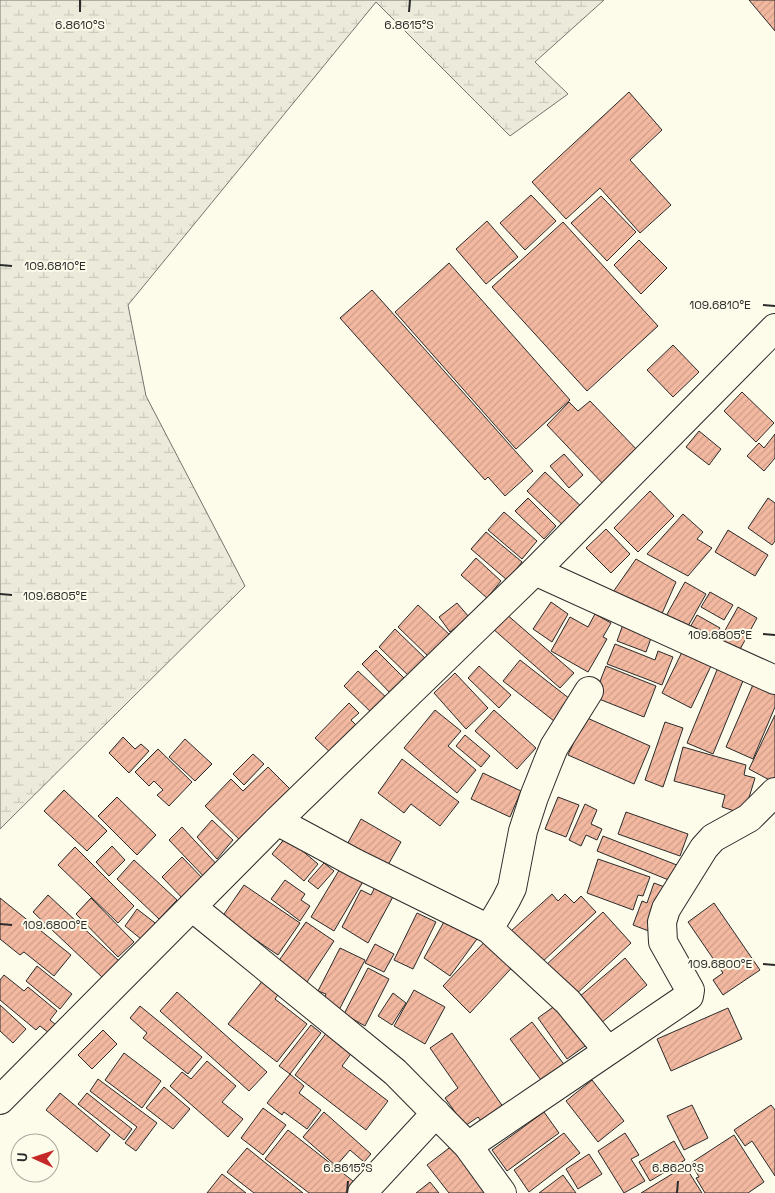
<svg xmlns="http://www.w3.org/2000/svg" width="775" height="1193" font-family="'Space Grotesk',sans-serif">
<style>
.wetland{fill:url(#wetland-marsh);stroke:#74746e}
.building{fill:url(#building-hatch);stroke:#2b2b2b}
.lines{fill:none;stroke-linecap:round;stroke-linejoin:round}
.minor-casing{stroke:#2b2b2b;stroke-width:30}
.minor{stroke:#fdfbea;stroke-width:28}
.ticks{fill:none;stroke:#2b2b2b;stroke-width:2}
.ticks-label{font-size:12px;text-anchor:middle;fill:#2b2b2b;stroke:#fdfbea;stroke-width:4;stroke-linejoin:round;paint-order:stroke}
</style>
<defs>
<pattern id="wetland-marsh" width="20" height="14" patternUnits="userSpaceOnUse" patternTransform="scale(1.25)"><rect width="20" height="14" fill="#ecebdb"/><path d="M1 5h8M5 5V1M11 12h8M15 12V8" fill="none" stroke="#cbcabc"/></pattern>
<pattern id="building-hatch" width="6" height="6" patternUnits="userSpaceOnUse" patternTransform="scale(1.25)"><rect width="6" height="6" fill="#f2b8a0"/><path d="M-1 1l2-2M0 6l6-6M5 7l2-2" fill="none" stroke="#d09e8a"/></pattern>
</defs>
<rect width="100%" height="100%" fill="#fdfbea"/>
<!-- wetland -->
<path class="wetland" d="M 0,0 L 604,0 L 535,62 L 568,94 L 510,136 L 376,2 L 128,305 L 146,396 L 245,586 L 0,829 Z"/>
<!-- building -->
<path class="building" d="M 749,0 L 775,0 L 775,31 Z
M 629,92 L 662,130 L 630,160 L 671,205 L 640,233 L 600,188 L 566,219 L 532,182 Z
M 531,195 L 556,221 L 525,250 L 500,223 Z
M 601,196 L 636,232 L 607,261 L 571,223 Z
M 487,221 L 518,257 L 486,284 L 456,249 Z
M 563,222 L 658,326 L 587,391 L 492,287 Z
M 639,240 L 667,268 L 641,294 L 614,265 Z
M 449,263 L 570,400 L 516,449 L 395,312 Z
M 372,290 L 533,471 L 505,496 L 488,477 L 485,480 L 340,318 Z
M 673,345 L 699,372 L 673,397 L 647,370 Z
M 742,392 L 774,423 L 756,442 L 724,411 Z
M 590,401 L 640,453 L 605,486 L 547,425 L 569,402 L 578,411 Z
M 699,431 L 721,449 L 709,465 L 686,447 Z
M 775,434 L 775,458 L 764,471 L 747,456 L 759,443 L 764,448 Z
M 564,454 L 583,475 L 569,488 L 550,466 Z
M 545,472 L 586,511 L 568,530 L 527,491 Z
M 650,491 L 674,516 L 638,552 L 614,528 Z
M 528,498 L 556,526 L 544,539 L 515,511 Z
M 768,498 L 775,503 L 775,541 L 772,545 L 748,528 Z
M 504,512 L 537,541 L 522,559 L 488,530 Z
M 683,514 L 703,532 L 697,539 L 712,548 L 688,576 L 647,554 Z
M 606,529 L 630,554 L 611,573 L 586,548 Z
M 728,530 L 768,555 L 755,576 L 715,552 Z
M 486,532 L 522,562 L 507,580 L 471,549 Z
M 476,558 L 501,581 L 487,598 L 461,575 Z
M 636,559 L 676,582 L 660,618 L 611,595 Z
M 685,582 L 706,594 L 687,628 L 666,616 Z
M 710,592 L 733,605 L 724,620 L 701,607 Z
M 551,602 L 568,614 L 552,642 L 533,629 Z
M 457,603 L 469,617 L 450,632 L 439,617 Z
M 418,605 L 452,637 L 431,659 L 398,627 Z
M 738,607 L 757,618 L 738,653 L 718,643 Z
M 505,613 L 574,673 L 560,688 L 492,628 Z
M 595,614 L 611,623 L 603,637 L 607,639 L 588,672 L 551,651 L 570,617 L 588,627 Z
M 697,615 L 720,628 L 711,643 L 689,629 Z
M 625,619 L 654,630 L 646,652 L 617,641 Z
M 395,629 L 429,662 L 413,680 L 379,647 Z
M 615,644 L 655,660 L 658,651 L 673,657 L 662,685 L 607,664 Z
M 376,650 L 408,682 L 393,696 L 362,664 Z
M 682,652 L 711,666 L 691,708 L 662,693 Z
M 520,660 L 570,699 L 554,721 L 503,681 Z
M 719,665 L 745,676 L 713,754 L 687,743 Z
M 479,666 L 511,695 L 499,708 L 468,678 Z
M 606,666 L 656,686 L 644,717 L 594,697 Z
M 358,671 L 389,700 L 375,716 L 344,686 Z
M 455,673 L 488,708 L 466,729 L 434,693 Z
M 755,680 L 775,689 L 775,707 L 753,759 L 726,747 Z
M 349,703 L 359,713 L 351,720 L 360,729 L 334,756 L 315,738 Z
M 435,710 L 461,731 L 448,746 L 476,770 L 457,793 L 404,748 Z
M 494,710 L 536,748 L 517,769 L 475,731 Z
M 775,715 L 775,783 L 749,769 Z
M 585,717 L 650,746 L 634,784 L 568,755 Z
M 665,722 L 683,728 L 663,787 L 645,780 Z
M 465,735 L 490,756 L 481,767 L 456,746 Z
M 123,737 L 135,749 L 141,744 L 149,751 L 129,773 L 109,753 Z
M 185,739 L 212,764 L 195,781 L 169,757 Z
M 683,747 L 746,765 L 744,775 L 755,778 L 744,814 L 722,807 L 725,795 L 674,781 Z
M 158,749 L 192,782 L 169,806 L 157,795 L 163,790 L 154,781 L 149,786 L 135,772 Z
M 253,754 L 264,764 L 244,785 L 233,774 Z
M 402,759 L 459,802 L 440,826 L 411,804 L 404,813 L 378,793 Z
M 268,767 L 297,796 L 247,847 L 205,806 L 231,779 L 243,791 Z
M 483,773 L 521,791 L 510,817 L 471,799 Z
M 64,790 L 107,831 L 87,851 L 44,811 Z
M 117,797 L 156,835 L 137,855 L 98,816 Z
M 558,797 L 579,805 L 566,837 L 545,829 Z
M 585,804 L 597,810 L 591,824 L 602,829 L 597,840 L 586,835 L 581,846 L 569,840 Z
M 626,812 L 688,834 L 680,856 L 618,834 Z
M 361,819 L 401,842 L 384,872 L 344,850 Z
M 212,820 L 233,840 L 217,859 L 197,837 Z
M 182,827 L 221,869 L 209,882 L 169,840 Z
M 603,836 L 687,869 L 681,885 L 597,851 Z
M 286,837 L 318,864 L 304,881 L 272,854 Z
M 112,846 L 125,860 L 109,876 L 96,862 Z
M 75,847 L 134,906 L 118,923 L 58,865 Z
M 182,857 L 207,883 L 187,903 L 162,877 Z
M 598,859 L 650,877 L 643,896 L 638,895 L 633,910 L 587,893 Z
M 134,860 L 177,900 L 159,919 L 117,879 Z
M 324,863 L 334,871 L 318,889 L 308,881 Z
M 341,867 L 364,880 L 334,931 L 311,917 Z
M 285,880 L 305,894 L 301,900 L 310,906 L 300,921 L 271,899 Z
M 377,883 L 395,893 L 368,943 L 342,927 L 361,890 L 371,895 Z
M 654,883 L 670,889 L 654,933 L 633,925 L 642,901 L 647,903 Z
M 244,885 L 300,923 L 278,955 L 222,917 Z
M 552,894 L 558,901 L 565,894 L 574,903 L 581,896 L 596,912 L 541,963 L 511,931 Z
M 48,895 L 119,961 L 103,978 L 33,912 Z
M 0,898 L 71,955 L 54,976 L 24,952 L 20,955 L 0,939 Z
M 91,898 L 134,942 L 118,957 L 76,914 Z
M 714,903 L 760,970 L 723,995 L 713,980 L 723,973 L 688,922 Z
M 137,909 L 159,926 L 146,943 L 125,926 Z
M 603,912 L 631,943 L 573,997 L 545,966 Z
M 417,913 L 436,922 L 413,969 L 394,960 Z
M 445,920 L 477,939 L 450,976 L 424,958 Z
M 306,922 L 334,941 L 307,982 L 278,962 Z
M 492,934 L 519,960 L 470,1013 L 443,986 Z
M 375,944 L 394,954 L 384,972 L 365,963 Z
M 340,948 L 365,960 L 339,1010 L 323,1002 L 326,994 L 318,991 Z
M 625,958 L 647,985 L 601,1023 L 579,997 Z
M 37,966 L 72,994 L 60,1009 L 26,981 Z
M 368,968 L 389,979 L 365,1026 L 344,1014 Z
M 4,975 L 24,991 L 28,987 L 57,1011 L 50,1020 L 56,1025 L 49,1033 L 40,1026 L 36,1030 L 0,1000 L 0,980 Z
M 264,979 L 280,992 L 275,999 L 307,1024 L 277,1062 L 228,1024 Z
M 414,990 L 445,1007 L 425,1044 L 394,1026 Z
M 177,992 L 267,1072 L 249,1091 L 160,1011 Z
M 393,993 L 406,1003 L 392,1025 L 378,1016 Z
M 563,1000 L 592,1041 L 567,1059 L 538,1018 Z
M 0,1005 L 26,1029 L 13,1043 L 0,1031 Z
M 140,1006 L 202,1057 L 188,1074 L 143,1038 L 147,1033 L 130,1018 Z
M 728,1008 L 742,1039 L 671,1071 L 657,1039 Z
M 532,1022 L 566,1067 L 544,1084 L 510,1039 Z
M 311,1025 L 321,1033 L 290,1074 L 279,1066 Z
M 103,1030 L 117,1044 L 92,1069 L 78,1055 Z
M 327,1032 L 353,1051 L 342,1066 L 388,1101 L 366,1130 L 295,1075 Z
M 452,1033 L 508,1114 L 487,1129 L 478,1117 L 465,1126 L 445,1098 L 458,1088 L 430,1048 Z
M 124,1053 L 161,1081 L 142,1108 L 105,1080 Z
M 207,1061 L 236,1086 L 222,1102 L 243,1119 L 228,1137 L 170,1086 L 182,1072 L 191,1079 Z
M 290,1074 L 304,1086 L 299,1093 L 321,1110 L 307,1129 L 284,1112 L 282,1115 L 267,1103 Z
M 98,1079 L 157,1123 L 136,1151 L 125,1143 L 137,1127 L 90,1091 Z
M 592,1080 L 624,1121 L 598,1142 L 566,1101 Z
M 164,1087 L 190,1109 L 173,1129 L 146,1108 Z
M 60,1093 L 110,1135 L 97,1152 L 46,1110 Z
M 87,1093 L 132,1129 L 124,1140 L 78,1104 Z
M 692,1105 L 708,1138 L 684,1150 L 667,1116 Z
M 771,1105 L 775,1110 L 775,1176 L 752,1141 L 745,1146 L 734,1130 Z
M 263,1108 L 286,1125 L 263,1155 L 241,1138 Z
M 324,1112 L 371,1154 L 364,1162 L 350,1150 L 336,1166 L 303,1137 Z
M 544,1112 L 559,1133 L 507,1171 L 492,1150 Z
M 288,1130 L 358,1185 L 352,1193 L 309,1193 L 265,1159 Z
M 564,1133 L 580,1153 L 529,1192 L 514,1170 Z
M 625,1133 L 639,1155 L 631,1159 L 645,1181 L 624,1193 L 598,1151 Z
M 734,1135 L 764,1182 L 748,1193 L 705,1193 L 696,1178 L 699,1177 L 691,1163 Z
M 674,1141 L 685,1160 L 650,1181 L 639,1162 Z
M 453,1145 L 488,1193 L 449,1193 L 427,1165 Z
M 247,1148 L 303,1193 L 254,1193 L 227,1172 Z
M 589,1154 L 602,1174 L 578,1189 L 566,1169 Z
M 685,1166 L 702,1193 L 641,1193 Z
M 222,1174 L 246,1193 L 207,1193 Z
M 563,1175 L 576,1193 L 539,1193 Z
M 430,1182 L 439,1193 L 416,1193 Z"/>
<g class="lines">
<defs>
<path id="minor" d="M 535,571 L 775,680
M 277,821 L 355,863 L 489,929 L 568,1002 L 608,1051 L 468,1146
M 192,907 L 395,1072 L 468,1146 L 502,1193
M 489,929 L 506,900 L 512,888 L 523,831 L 534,797 L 547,764 L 554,747 L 589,691
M 608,1051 L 689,996 L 690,990 L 663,942 L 662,922 L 666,909 L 704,848 L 713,838 L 749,818 L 775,792
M 0,1100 L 277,821 L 535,571 L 775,328
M 362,1193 L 436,1113"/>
</defs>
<!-- minor casing -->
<use href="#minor" class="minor-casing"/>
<!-- minor -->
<use href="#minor" class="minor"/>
</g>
<!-- ticks -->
<path class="ticks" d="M 80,12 L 80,0M 409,12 L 410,0M 0,265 L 12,266M 763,305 L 775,306M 0,594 L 12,595M 763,634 L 775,635M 0,924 L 12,925M 763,964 L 775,965M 347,1193 L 348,1181M 677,1193 L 678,1181"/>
<g class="ticks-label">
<text x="80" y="29">6.8610°S</text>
<text x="409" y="29">6.8615°S</text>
<text x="55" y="270">109.6810°E</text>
<text x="720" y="309">109.6810°E</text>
<text x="55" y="600">109.6805°E</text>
<text x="720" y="639">109.6805°E</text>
<text x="55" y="929">109.6800°E</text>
<text x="720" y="968">109.6800°E</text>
<text x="348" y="1172">6.8615°S</text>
<text x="678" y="1172">6.8620°S</text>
</g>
<!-- north arrow -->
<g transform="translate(35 1158) rotate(273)"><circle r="24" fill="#fdfbea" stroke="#a9a89e"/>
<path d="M0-4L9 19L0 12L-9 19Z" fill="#c62828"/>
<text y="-8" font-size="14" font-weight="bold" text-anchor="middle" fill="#2b2b2b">U</text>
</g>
</svg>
